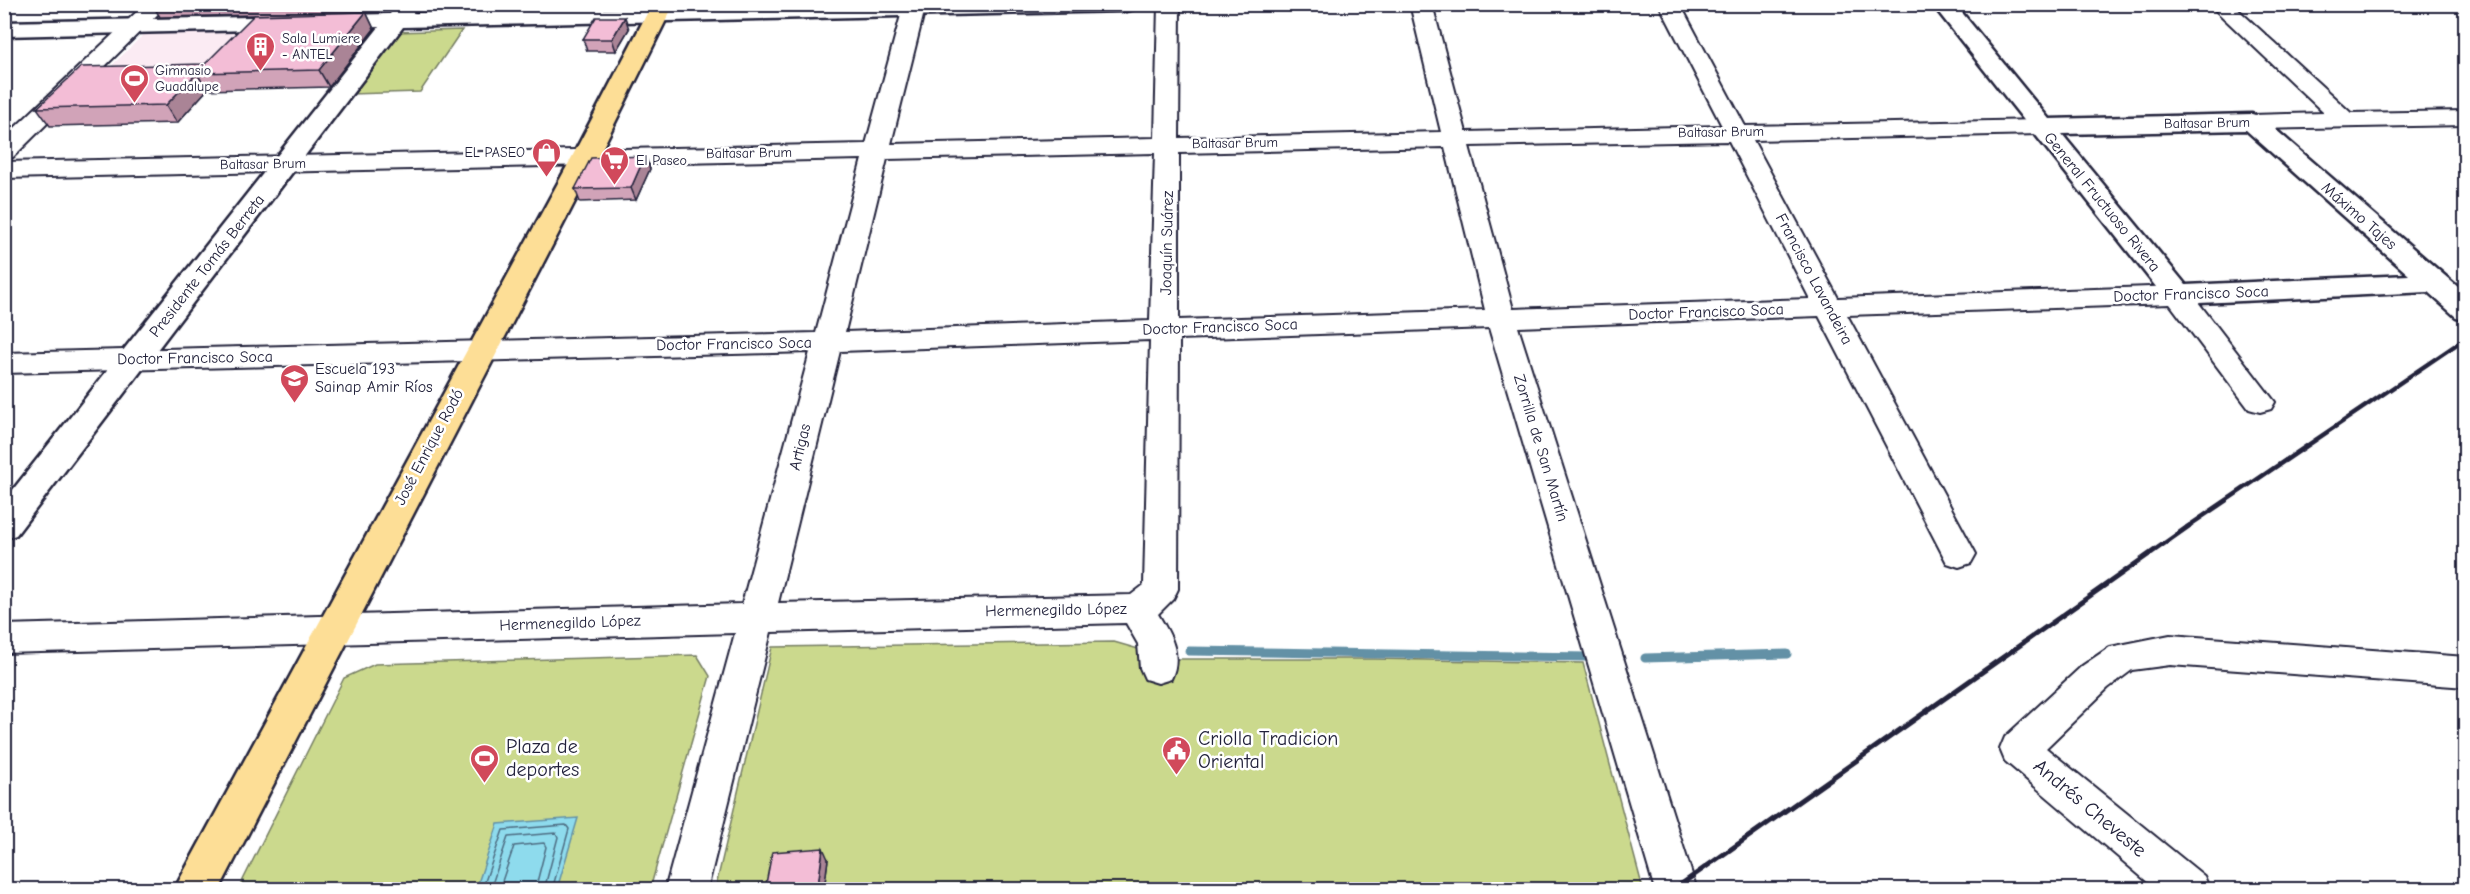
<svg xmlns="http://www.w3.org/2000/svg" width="2470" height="894" font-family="'Comic Neue',sans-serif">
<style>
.built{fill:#fbebf3}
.green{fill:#cbd98d;stroke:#767e64;stroke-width:1.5}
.water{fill:#8edbed;stroke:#6391a6;stroke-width:1.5}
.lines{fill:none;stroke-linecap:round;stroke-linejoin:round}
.shore{stroke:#4d6c82;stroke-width:1.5}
.stream{stroke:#6391a6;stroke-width:9}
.street-casing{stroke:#22223b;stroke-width:4}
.secondary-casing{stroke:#22223b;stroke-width:5}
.highway-casing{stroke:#22223b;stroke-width:5}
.street{fill:#fff;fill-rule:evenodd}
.secondary{fill:#fff;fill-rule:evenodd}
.highway{fill:#fdde96;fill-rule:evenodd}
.rail-far1{stroke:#22223b;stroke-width:4.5}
.rail{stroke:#22223b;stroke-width:5}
.wall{fill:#d1a3b8;stroke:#22223b;stroke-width:1.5}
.shaded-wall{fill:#aa8496;stroke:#22223b;stroke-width:1.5}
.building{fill:#f3bdd6;stroke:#22223b;stroke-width:1.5}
.labels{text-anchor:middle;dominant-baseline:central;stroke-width:5;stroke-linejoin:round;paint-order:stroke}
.far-poi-label{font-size:14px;fill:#22223b;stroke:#fff;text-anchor:start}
.far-street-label{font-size:14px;fill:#22223b;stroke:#fff}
.street-label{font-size:16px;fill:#22223b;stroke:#fff}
.poi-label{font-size:16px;fill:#22223b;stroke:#fff;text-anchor:start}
.near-poi-label{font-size:20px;fill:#22223b;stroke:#fff;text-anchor:start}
.near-street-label{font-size:20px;fill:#22223b;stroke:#fff}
</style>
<rect width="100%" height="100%" fill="#fff"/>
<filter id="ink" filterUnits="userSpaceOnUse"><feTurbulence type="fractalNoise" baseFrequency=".0167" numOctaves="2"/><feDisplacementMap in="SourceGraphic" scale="12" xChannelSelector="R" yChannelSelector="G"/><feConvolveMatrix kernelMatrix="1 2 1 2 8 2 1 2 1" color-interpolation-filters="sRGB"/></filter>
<g filter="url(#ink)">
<!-- built -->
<path class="built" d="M 266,29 L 215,82 L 93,84 L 145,33 Z"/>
<!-- green -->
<path class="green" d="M 422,4 L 642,5 L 416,13 Z
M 462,30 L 420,92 L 350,94 L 397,32 Z
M 1114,642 L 1173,659 L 1375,659 L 1583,663 L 1643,889 L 715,890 L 772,647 Z
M 697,655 L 710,676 L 650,889 L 238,890 L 344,678 L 375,664 Z"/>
<!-- water -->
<path class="water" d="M 578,818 L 557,889 L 476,889 L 498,824 Z"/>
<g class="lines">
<!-- shore -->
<path class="shore" d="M 482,890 L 503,830 L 566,825 L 569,829 L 552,890
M 490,890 L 508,837 L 556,833 L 558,837 L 544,890
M 499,890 L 514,846 L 544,843 L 546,847 L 535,890"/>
<!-- stream -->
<path class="stream" d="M 1189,651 L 1591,657
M 1645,658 L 1787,654"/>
<defs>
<path id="street" d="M 145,4 L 168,4 L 13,157 L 4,159 L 4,138 Z
M 904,4 L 926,4 L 891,144 L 1155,138 L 1158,4 L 1180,4 L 1179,138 L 1441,132 L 1410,4 L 1432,4 L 1466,132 L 1722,126 L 1659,4 L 1680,4 L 1745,126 L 2041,120 L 2050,122 L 2053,127 L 2050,132 L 2041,134 L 1753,140 L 1838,298 L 2178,286 L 2188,289 L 2275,402 L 2271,409 L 2260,412 L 2249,409 L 2170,304 L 1847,315 L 1976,554 L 1971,563 L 1959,567 L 1947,563 L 1819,316 L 1518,327 L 1697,890 L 1655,890 L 1489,328 L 1179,339 L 1178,589 L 1173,599 L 1158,614 C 1170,634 1183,655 1171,679 L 1158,683 L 1145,679 L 1140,668 L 1138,644 L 1126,623 L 771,632 L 707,890 L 665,890 L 735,633 L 4,653 L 4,625 L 742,604 L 810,352 L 4,373 L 4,353 L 816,333 L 862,159 L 4,178 L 4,162 L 866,144 ZM 1729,141 L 1810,299 L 1513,309 L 1469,146 ZM 1445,147 L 1485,310 L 1179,320 L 1179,153 ZM 1155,153 L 1150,321 L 845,332 L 887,159 ZM 1150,340 L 1144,585 L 1131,595 L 778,603 L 840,351 Z
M 2209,4 L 2232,4 L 2351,113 L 2466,111 L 2466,125 L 2252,129 L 2244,127 L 2240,122 L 2244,117 L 2252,115 L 2324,113 Z
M 2170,635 L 2466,657 L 2466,687 L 2170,665 L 2132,670 L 2108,688 L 2046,748 L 2204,876 L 2210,890 L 2157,890 L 2005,761 L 2000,749 L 2005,737 L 2082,666 L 2110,647 Z"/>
<path id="secondary" d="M 397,4 L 415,4 L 417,8 L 414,13 L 801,4 L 1137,4 L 1134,9 L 1126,11 L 403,27 L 16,535 L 4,539 L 4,501 L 379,27 L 4,36 L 4,22 L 390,14 Z
M 1932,4 L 1955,4 L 2049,119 L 2252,114 L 2261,117 L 2466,294 L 2466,319 L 2456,317 L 2428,292 L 2178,304 L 2168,302 ZM 2246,130 L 2409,275 L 2186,285 L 2062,134 Z"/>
<path id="highway" d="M 652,4 L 674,4 L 598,157 L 219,890 L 174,890 L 572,157 Z"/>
</defs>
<!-- street casing -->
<use href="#street" class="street-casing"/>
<!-- secondary casing -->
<use href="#secondary" class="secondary-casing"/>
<!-- highway casing -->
<use href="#highway" class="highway-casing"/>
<!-- street -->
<use href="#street" class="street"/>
<!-- secondary -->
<use href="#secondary" class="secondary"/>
<!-- highway -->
<use href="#highway" class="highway"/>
<!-- rail-far1 -->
<path class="rail-far1" d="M 2187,527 L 2466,338"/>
<!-- rail -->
<path class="rail" d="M 1673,890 L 2189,526"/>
</g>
<!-- wall -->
<path class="wall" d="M 152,4 L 395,4 L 389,12 L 160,17 Z
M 366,12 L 374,29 L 329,87 L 207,90 L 177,123 L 50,126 L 37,108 L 205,64 Z
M 629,29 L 616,51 L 587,51 L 583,39 Z
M 645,156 L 650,169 L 636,200 L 580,202 L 575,189 Z
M 828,859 L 824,890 L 765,890 Z"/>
<!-- shaded-wall -->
<path class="shaded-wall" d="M 385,4 L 395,4 L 389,12 Z
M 366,12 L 374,29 L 329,87 L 319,70 Z
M 625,17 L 629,29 L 616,51 L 612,39 Z
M 197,73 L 207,90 L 177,123 L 166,105 Z
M 645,156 L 650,169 L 636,200 L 631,188 Z
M 823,848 L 828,859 L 824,890 L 820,890 L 818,885 Z"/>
<!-- building -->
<path class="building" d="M 366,12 L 319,70 L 197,73 L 166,105 L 37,108 L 81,67 L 205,64 L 254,15 Z
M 596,17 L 625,17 L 612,39 L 583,39 Z
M 645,156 L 631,188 L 575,189 L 591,158 Z
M 823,848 L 818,885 L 765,889 L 772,852 Z"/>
</g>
<!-- icons -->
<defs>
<symbol id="building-pin" viewBox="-11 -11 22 30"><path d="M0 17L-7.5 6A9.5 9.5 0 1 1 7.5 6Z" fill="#d1495b" stroke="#fff"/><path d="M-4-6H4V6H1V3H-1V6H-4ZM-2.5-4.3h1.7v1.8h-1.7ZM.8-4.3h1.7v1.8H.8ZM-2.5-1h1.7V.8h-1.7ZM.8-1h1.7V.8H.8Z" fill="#fff"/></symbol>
<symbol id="stadium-pin" viewBox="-11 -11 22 30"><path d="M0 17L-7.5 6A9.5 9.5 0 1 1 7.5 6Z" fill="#d1495b" stroke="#fff"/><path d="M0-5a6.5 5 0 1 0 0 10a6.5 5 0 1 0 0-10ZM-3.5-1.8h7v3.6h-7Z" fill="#fff"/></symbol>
<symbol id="shop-pin" viewBox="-11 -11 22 30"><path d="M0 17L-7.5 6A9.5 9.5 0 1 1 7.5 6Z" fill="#d1495b" stroke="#fff"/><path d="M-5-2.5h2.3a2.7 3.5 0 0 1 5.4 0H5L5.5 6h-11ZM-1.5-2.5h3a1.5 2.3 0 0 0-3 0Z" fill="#fff"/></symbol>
<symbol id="supermarket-pin" viewBox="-11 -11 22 30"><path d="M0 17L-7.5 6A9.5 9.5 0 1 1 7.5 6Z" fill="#d1495b" stroke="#fff"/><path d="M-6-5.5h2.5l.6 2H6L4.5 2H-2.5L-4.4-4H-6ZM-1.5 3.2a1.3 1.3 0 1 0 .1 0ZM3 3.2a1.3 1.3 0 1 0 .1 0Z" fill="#fff"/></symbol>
<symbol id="school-pin" viewBox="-11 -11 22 30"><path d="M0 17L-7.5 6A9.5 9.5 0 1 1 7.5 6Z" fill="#d1495b" stroke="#fff"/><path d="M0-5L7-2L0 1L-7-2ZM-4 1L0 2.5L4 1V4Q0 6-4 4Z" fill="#fff"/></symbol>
<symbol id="civic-pin" viewBox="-11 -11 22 30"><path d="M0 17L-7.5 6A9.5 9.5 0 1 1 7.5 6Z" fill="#d1495b" stroke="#fff"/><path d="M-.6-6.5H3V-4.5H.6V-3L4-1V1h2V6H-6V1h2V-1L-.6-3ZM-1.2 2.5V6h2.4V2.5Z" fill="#fff"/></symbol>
</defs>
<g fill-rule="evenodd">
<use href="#building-pin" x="244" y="30" width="33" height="45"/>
<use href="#stadium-pin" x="118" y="62" width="33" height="45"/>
<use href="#shop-pin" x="530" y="136" width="33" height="45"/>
<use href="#supermarket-pin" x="598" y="144" width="33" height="45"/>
<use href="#school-pin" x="278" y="362" width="33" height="45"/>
<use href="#civic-pin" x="1160" y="734" width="33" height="45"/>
<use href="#stadium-pin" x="468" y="742" width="33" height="45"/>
</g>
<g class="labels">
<!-- far-poi labels -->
<g class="far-poi-label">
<text x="282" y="38">Sala Lumiere<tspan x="282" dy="16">- ANTEL</tspan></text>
<text x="155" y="70">Gimnasio<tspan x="155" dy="16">Guadalupe</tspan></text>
<text x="525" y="152" text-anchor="end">EL PASEO</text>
<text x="636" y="160">El Paseo</text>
</g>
<!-- far-street labels -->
<g class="far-street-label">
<text transform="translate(2207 123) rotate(-1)">Baltasar Brum</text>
<text transform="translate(1721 132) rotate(-1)">Baltasar Brum</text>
<text transform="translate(1235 143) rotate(-1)">Baltasar Brum</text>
<text transform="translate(749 153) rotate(-1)">Baltasar Brum</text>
<text transform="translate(263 164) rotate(-1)">Baltasar Brum</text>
</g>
<!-- street labels -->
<g class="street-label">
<text transform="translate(2102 202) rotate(51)">General Fructuoso Rivera</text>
<text transform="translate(2359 216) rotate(41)">Máximo Tajes</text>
<text transform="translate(1167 243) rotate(-89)">Joaquín Suárez</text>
<text transform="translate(207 266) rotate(-52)">Presidente Tomás Berreta</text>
<text transform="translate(1814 279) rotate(62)">Francisco Lavandeira</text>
<text transform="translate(2191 294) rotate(-2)">Doctor Francisco Soca</text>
<text transform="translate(1706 312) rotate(-2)">Doctor Francisco Soca</text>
<text transform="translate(1220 327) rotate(-2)">Doctor Francisco Soca</text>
<text transform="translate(734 344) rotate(-1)">Doctor Francisco Soca</text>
<text transform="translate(195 358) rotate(-1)">Doctor Francisco Soca</text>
<text transform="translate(429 447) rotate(-62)">José Enrique Rodó</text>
<text transform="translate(800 447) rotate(-76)">Artigas</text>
<text transform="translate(1541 448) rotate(73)">Zorrilla de San Martín</text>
<text transform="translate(1056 610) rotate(-1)">Hermenegildo López</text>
<text transform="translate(570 623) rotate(-2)">Hermenegildo López</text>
</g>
<!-- poi labels -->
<g class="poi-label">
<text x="315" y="369">Escuela 193<tspan x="315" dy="18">Sainap Amir Ríos</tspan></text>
</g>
<!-- near-poi labels -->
<g class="near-poi-label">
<text x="1198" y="738">Criolla Tradicion<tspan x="1198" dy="23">Oriental</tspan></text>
<text x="506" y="746">Plaza de<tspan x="506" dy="23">deportes</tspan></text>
</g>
<!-- near-street labels -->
<g class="near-street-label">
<text transform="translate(2090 808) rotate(40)">Andrés Cheveste</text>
</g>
</g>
<!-- margin -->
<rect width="2470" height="894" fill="none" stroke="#fff" stroke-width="24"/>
<rect x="12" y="12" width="2446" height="870" fill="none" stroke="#22223b" stroke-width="2" filter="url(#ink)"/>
</svg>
